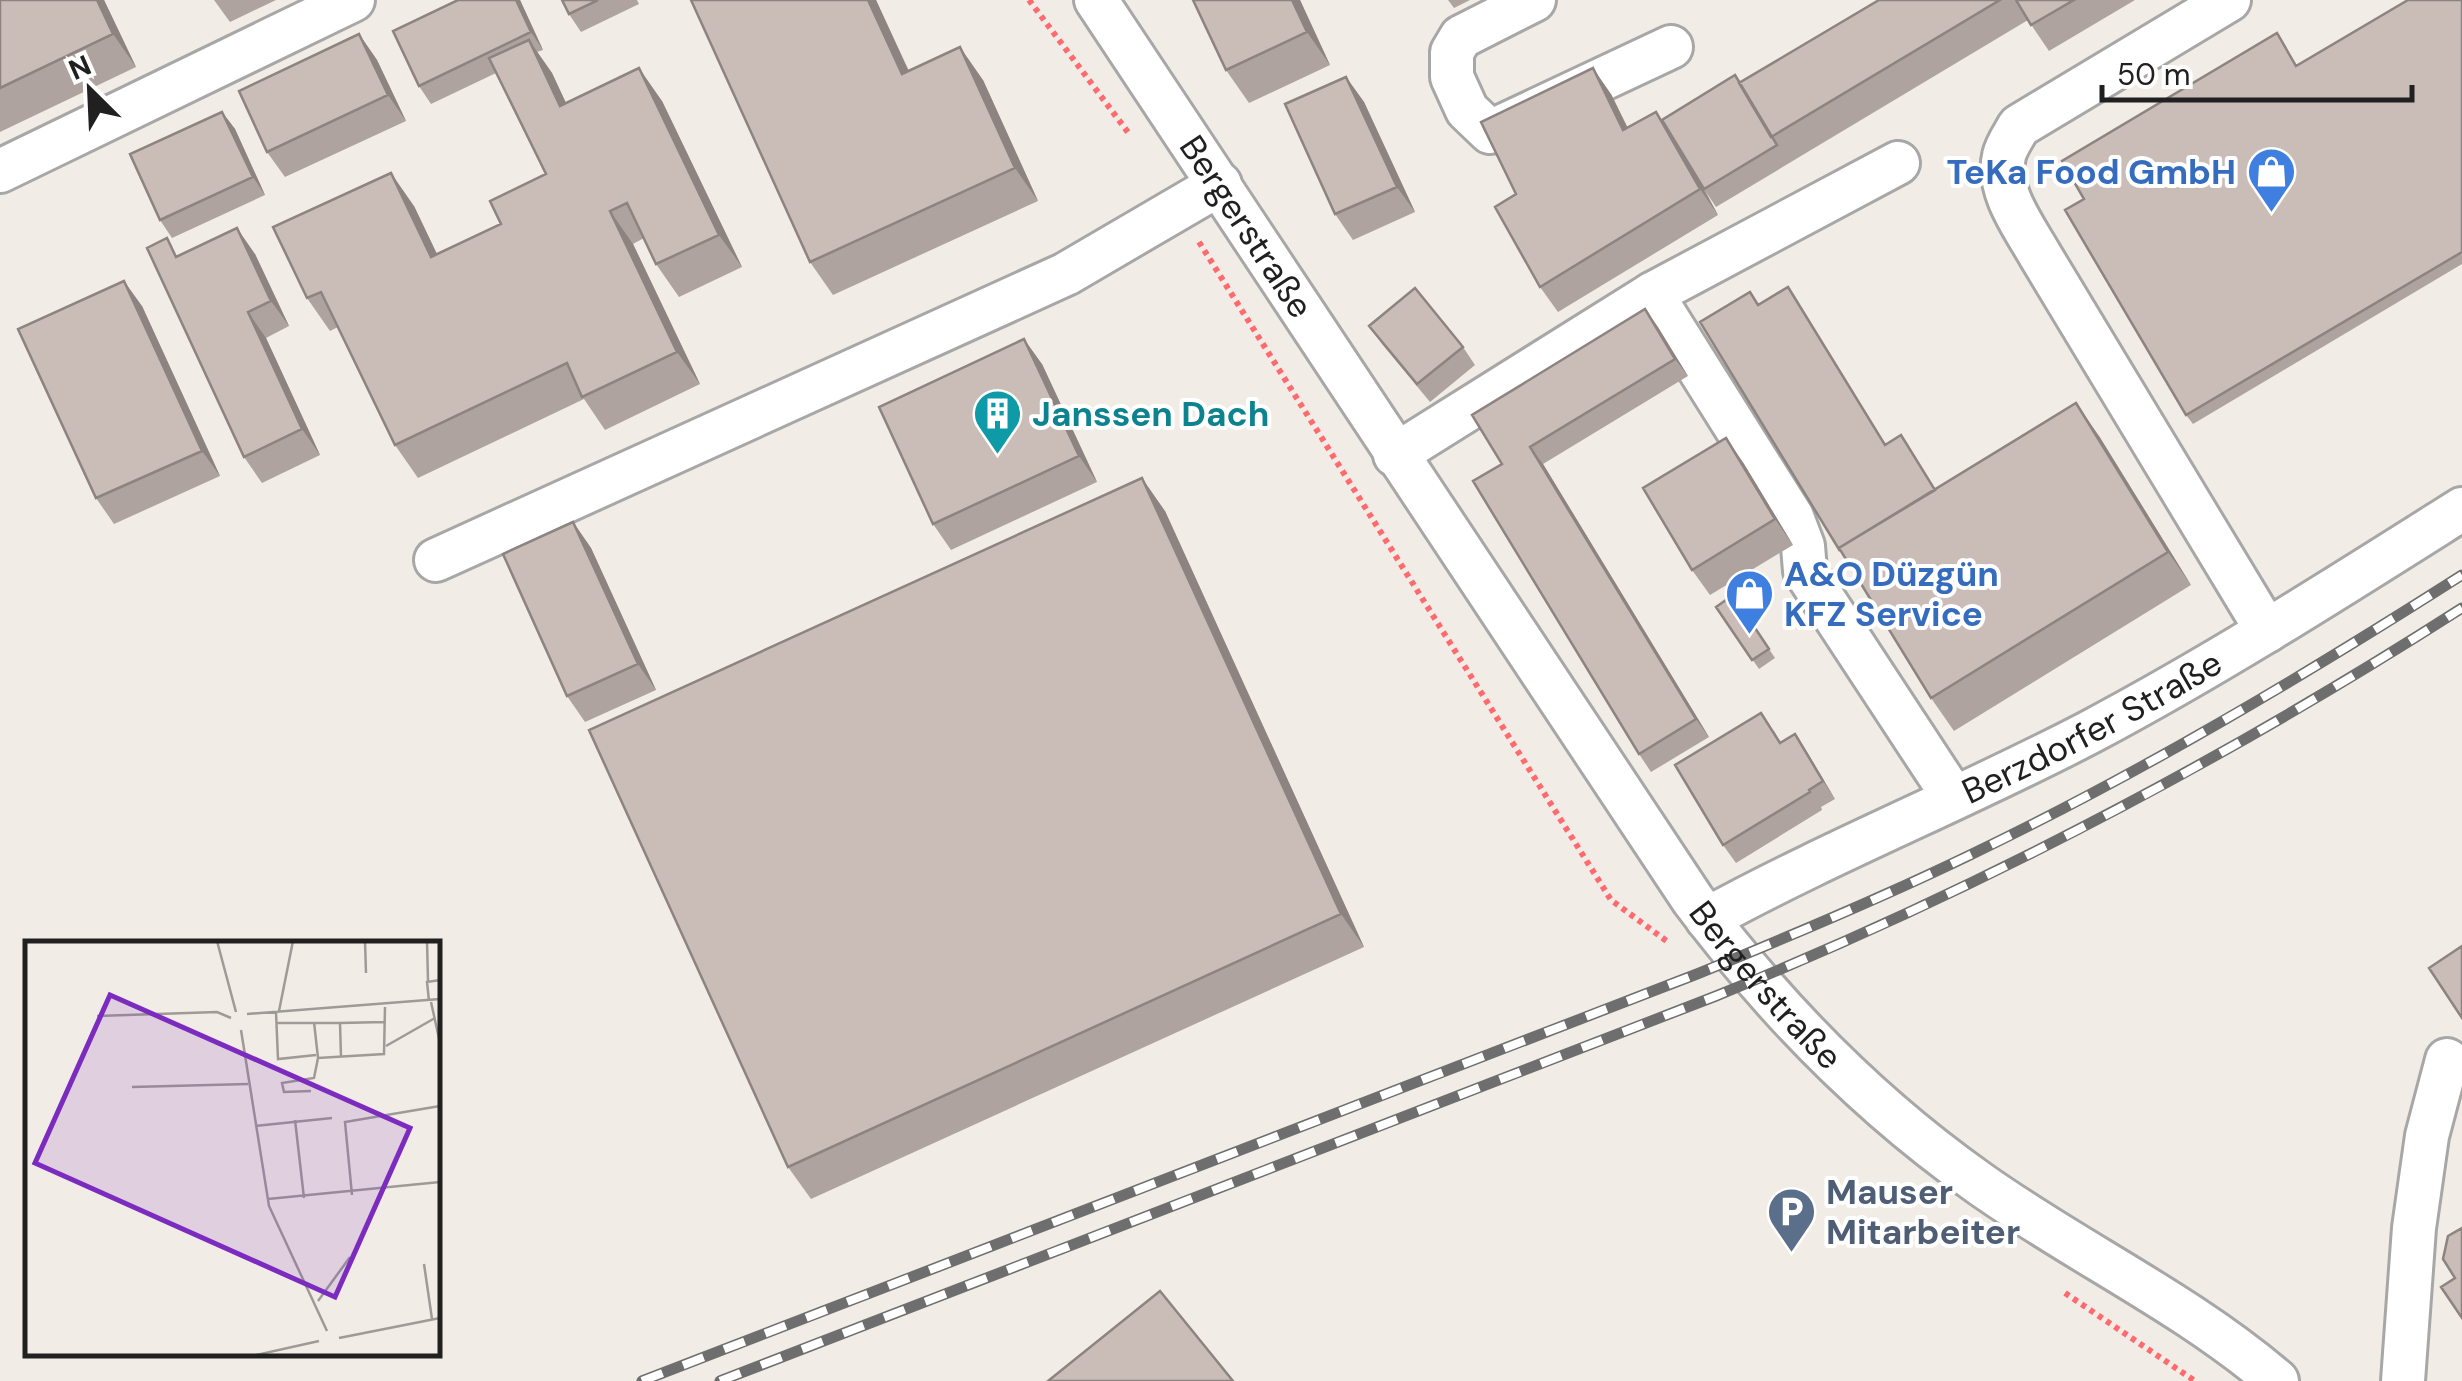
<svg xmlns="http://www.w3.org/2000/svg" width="2462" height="1381" font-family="'DM Sans',sans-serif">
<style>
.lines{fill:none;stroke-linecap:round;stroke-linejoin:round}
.minor-casing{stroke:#a7a7a7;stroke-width:48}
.path{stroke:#ff6a6f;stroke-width:6;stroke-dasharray:5 5;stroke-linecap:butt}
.minor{stroke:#fff;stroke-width:42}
.rail-casing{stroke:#6e6e6e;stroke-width:11}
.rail{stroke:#fff;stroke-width:8;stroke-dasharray:22;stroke-linecap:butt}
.wall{fill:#aea39e}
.shaded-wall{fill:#8d8481}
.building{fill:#cabdb8;stroke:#8d8481;stroke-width:2.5}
.labels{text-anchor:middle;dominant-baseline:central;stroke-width:8;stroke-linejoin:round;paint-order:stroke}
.shop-label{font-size:35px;font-weight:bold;fill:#366cbe;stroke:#fff;text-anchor:end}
.street-label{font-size:35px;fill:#202020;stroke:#fff}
.culture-label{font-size:35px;font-weight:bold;fill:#0d838f;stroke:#fff;text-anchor:start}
.service-label{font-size:35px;font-weight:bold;fill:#4e5e75;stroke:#fff;text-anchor:start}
.inset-road{fill:none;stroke:#9e9a97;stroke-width:2.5}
.view{fill:#7b2cbf;fill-opacity:0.15;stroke:#7b2cbf;stroke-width:5}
.inset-edge{fill:none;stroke:#202020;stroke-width:5}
</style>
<rect width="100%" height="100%" fill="#f2ece6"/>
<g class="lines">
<defs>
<g id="minor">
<path id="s1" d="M 1096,0 L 1693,900 C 1773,1007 1870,1106 1979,1183 C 2076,1252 2186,1303 2277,1381"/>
<path d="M 1534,0 L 1461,37 L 1452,52 L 1452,77 L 1467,110 L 1490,132 L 1671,47"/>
<path d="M 2229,0 L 2019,126 C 2014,135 2006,146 2004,156 C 1996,190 2024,227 2040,255 L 2267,631"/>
<path d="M 0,171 L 353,0"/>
<path d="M 1652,294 L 1792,517 L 1803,546 L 1805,571 L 1954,798"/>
<path d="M 1395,455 L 1652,294 L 1898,163"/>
<path d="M 436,560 L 1066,274 L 1220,184"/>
<path id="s2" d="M 1707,919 C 1831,851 1964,798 2090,732 C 2218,664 2340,586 2462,509"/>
<path d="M 2403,1381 L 2414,1228 L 2427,1136 L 2447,1060"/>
</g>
</defs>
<!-- minor casing -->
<use href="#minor" class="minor-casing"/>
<!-- path -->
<path class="path" d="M 1029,0 L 1130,135
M 1199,242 L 1611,900 L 1668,942
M 2065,1293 L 2195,1381"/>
<!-- minor -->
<use href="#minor" class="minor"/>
<defs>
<path id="rail" d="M 642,1381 L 1697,974 C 1788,937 1879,899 1968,856 C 2139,774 2302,677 2462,575
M 720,1381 L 1716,996 C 1979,889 2223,761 2462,608"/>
</defs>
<!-- rail casing -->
<use href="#rail" class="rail-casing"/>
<!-- rail -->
<use href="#rail" class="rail"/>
</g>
<!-- wall -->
<path class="wall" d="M 0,0 L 104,0 L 136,67 L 0,132 Z
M 214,0 L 276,0 L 230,22 Z
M 458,0 L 520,0 L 543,50 L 537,52 L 552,73 L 566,104 L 662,101 L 742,267 L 679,297 L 656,264 L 644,238 L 633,244 L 700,384 L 605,430 L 584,399 L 418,478 L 395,445 L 338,327 L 330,331 L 307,298 L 414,206 L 437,254 L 501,224 L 546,174 L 496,73 L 431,104 L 419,86 Z
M 562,0 L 637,0 L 639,4 L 581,32 L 569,14 Z
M 691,0 L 876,0 L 909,71 L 983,80 L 1038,201 L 833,295 L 810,262 Z
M 1193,0 L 1300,0 L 1330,65 L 1249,103 L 1226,70 Z
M 1448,0 L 1470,0 L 1454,8 Z
M 1879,0 L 2135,0 L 2049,51 L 2028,20 L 1716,207 L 1706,192 L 1718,215 L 1558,312 L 1540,287 L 1516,194 L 1611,94 L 1628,128 L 1662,120 L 1740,83 Z
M 2462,0 L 2462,264 L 2193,424 L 2186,415 L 2084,199 L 2283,42 L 2297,66 Z
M 359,34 L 377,60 L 406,121 L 285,177 L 267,152 Z
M 1346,77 L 1364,102 L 1415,212 L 1353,240 L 1335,214 Z
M 222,112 L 235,129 L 265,195 L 172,238 L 160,220 Z
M 255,254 L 289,326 L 266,338 L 320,455 L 262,483 L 244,457 L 179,255 Z
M 1759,305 L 1886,444 L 1936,489 L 2099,436 L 2191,585 L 1954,731 L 1931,698 Z
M 142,306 L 220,476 L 114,524 L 96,498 Z
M 1645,309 L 1688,376 L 1543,464 L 1709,737 L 1651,772 L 1639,754 L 1502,464 Z
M 1369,326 L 1463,347 L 1475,365 L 1430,402 L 1382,344 Z
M 1042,364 L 1097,482 L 951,550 L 933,524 Z
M 1726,438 L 1744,464 L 1793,545 L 1710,595 L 1692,570 Z
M 1165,511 L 1364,947 L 811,1199 L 788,1167 Z
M 573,522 L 591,548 L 656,690 L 585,722 L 567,696 Z
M 1733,595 L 1775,658 L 1759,669 L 1716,607 Z
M 1774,731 L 1781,743 L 1795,734 L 1835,799 L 1821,807 L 1822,810 L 1736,863 L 1723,845 Z"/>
<!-- shaded-wall -->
<path class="shaded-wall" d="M 97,0 L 104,0 L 136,67 L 113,34 Z
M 516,0 L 520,0 L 543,50 L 531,32 Z
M 868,0 L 876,0 L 925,107 L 902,74 Z
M 1292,0 L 1300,0 L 1330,65 L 1307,32 Z
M 359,34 L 377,60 L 406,121 L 388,95 Z
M 529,40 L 552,73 L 583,139 L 560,106 Z
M 960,47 L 983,80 L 1038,201 L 1015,168 Z
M 639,68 L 662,101 L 742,267 L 719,235 Z
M 1593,68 L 1611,94 L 1641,156 L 1623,130 Z
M 1346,77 L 1364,102 L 1415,212 L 1397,187 Z
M 222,112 L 235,129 L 265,195 L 253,177 Z
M 1656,112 L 1674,138 L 1718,215 L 1700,189 Z
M 391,173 L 414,206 L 454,290 L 431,257 Z
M 610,211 L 633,244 L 700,384 L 677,352 Z
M 237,228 L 255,254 L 289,326 L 271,301 Z
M 124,281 L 142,306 L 220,476 L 202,451 Z
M 1645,309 L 1658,327 L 1688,376 L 1675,359 Z
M 248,312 L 266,338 L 320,455 L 302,429 Z
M 1024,339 L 1042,364 L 1097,482 L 1079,456 Z
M 2076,403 L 2099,436 L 2191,585 L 2168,552 Z
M 1726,438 L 1744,464 L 1793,545 L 1775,519 Z
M 1530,447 L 1543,464 L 1709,737 L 1696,719 Z
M 1142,478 L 1165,511 L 1364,947 L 1341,914 Z
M 573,522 L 591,548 L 656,690 L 638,664 Z
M 1795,734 L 1807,752 L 1835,799 L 1823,781 Z"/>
<!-- building -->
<path class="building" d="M 0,0 L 97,0 L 113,34 L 0,88 Z
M 458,0 L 516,0 L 531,32 L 419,86 L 393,31 Z
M 562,0 L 598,0 L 569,14 Z
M 691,0 L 868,0 L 902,74 L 960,47 L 1015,168 L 810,262 Z
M 1193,0 L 1292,0 L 1307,32 L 1226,70 Z
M 1879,0 L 2000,0 L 1771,137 L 1739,83 Z
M 2016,0 L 2074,0 L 2031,25 Z
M 2408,0 L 2462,0 L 2462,252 L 2186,415 L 2065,210 L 2084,199 L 2062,161 L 2277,33 L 2296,66 Z
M 359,34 L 388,95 L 267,152 L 239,91 Z
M 529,40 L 560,106 L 639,68 L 719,235 L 656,264 L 627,203 L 610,211 L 677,352 L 582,397 L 567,363 L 395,445 L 321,292 L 307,298 L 273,227 L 391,173 L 431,257 L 501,224 L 490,201 L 546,174 L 489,58 Z
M 1593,68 L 1623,130 L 1656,112 L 1700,189 L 1540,287 L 1495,207 L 1516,194 L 1481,122 Z
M 1735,75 L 1777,145 L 1704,189 L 1662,120 Z
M 1346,77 L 1397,187 L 1335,214 L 1285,104 Z
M 222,112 L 253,177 L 160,220 L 130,154 Z
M 237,228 L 271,301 L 248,312 L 302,429 L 244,457 L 147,248 L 167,238 L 176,257 Z
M 124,281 L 202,451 L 96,498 L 18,329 Z
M 1788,287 L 1885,445 L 1901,435 L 1935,490 L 1839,548 L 1840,551 L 1700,322 L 1750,292 L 1758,305 Z
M 1415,288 L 1463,347 L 1417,384 L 1369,326 Z
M 1645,309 L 1675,359 L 1530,447 L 1696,719 L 1639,754 L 1473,481 L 1502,464 L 1472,415 Z
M 1024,339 L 1079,456 L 933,524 L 879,407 Z
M 2076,403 L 2168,552 L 1931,698 L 1839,548 Z
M 1726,438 L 1775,519 L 1692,570 L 1643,488 Z
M 1142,478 L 1341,914 L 788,1167 L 589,730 Z
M 573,522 L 638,664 L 567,696 L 503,554 Z
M 1733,595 L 1769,649 L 1752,660 L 1716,607 Z
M 1761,713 L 1780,743 L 1795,734 L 1823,781 L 1809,790 L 1810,792 L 1723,845 L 1675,765 Z
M 2462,946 L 2462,1018 L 2429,968 Z
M 2462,1228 L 2462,1318 L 2441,1287 L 2455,1278 L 2443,1259 L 2448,1236 Z
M 1160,1291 L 1233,1381 L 1048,1381 Z"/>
<!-- icons -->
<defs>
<symbol id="shop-pin" viewBox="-11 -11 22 30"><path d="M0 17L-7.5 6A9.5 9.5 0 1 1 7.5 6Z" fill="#3f7fe0" stroke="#fff"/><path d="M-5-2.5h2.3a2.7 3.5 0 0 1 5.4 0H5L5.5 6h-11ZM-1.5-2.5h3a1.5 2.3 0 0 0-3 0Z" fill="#fff"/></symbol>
<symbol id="building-pin" viewBox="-11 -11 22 30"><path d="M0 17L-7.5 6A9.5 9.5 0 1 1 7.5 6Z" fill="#0f9aa8" stroke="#fff"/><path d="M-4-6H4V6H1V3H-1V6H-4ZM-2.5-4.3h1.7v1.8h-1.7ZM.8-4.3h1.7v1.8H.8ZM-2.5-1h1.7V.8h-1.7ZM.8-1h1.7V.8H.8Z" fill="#fff"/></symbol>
<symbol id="parking-pin" viewBox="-11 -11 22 30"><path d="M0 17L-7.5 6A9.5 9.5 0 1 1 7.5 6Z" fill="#5c6f8a" stroke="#fff"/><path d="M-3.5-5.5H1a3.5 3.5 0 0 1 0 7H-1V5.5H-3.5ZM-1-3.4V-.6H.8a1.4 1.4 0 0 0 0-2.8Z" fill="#fff"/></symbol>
</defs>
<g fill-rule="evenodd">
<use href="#shop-pin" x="2244" y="144" width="55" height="75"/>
<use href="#building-pin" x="970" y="386" width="55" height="75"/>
<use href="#shop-pin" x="1722" y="566" width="55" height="75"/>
<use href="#parking-pin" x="1764" y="1184" width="55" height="75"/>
</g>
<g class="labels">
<!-- shop labels -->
<g class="shop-label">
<text x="2236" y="172">TeKa Food GmbH</text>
<text x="1784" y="574" text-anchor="start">A&amp;O Düzgün<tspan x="1784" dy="40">KFZ Service</tspan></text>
</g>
<!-- street labels -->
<g class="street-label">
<text stroke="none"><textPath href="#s1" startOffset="272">Bergerstraße</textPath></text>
<text stroke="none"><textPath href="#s2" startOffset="430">Berzdorfer Straße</textPath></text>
<text stroke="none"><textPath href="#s1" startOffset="1192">Bergerstraße</textPath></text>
</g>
<!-- culture labels -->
<g class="culture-label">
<text x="1032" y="414">Janssen Dach</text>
</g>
<!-- service labels -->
<g class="service-label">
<text x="1826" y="1192">Mauser<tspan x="1826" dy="40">Mitarbeiter</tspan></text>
</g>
</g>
<!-- overview -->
<g transform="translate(25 941)">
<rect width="415" height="415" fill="#f2ece6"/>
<path class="inset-road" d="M 192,0 L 211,71M 340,0 L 341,32M 402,0 L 403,40M 404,60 L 402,41 L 415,39M 406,61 L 415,102M 254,70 L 268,0M 251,71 L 253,118 L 291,114M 222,73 L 415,58M 72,75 L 192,71 L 206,77M 289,81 L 293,117 L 359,113 L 360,66M 251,82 L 315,82M 216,89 L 244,265 L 302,390M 361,105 L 410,77M 316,116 L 315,82 L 360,81M 107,146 L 223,143M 286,150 L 259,151 L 257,142 L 289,137 L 293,117M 270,179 L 279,257M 230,185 L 307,177M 327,254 L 320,181 L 415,165M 243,258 L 415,241M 399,323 L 407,378M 293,360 L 325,316M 314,397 L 415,377M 227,415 L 294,400"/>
<path class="view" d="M 85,54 L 385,187 L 310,356 L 10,222 Z"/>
<rect width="415" height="415" class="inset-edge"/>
</g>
<!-- north arrow -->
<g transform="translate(90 90) rotate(336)" stroke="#ffffff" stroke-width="8" paint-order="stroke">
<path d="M0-8L18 38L0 25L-18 38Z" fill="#202020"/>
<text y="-15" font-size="28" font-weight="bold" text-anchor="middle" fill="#202020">N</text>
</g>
<!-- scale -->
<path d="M2102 85v15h310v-15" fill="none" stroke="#202020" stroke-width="5"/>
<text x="2117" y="85" font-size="30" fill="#202020" stroke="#ffffff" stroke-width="8" paint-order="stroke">50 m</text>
</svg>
